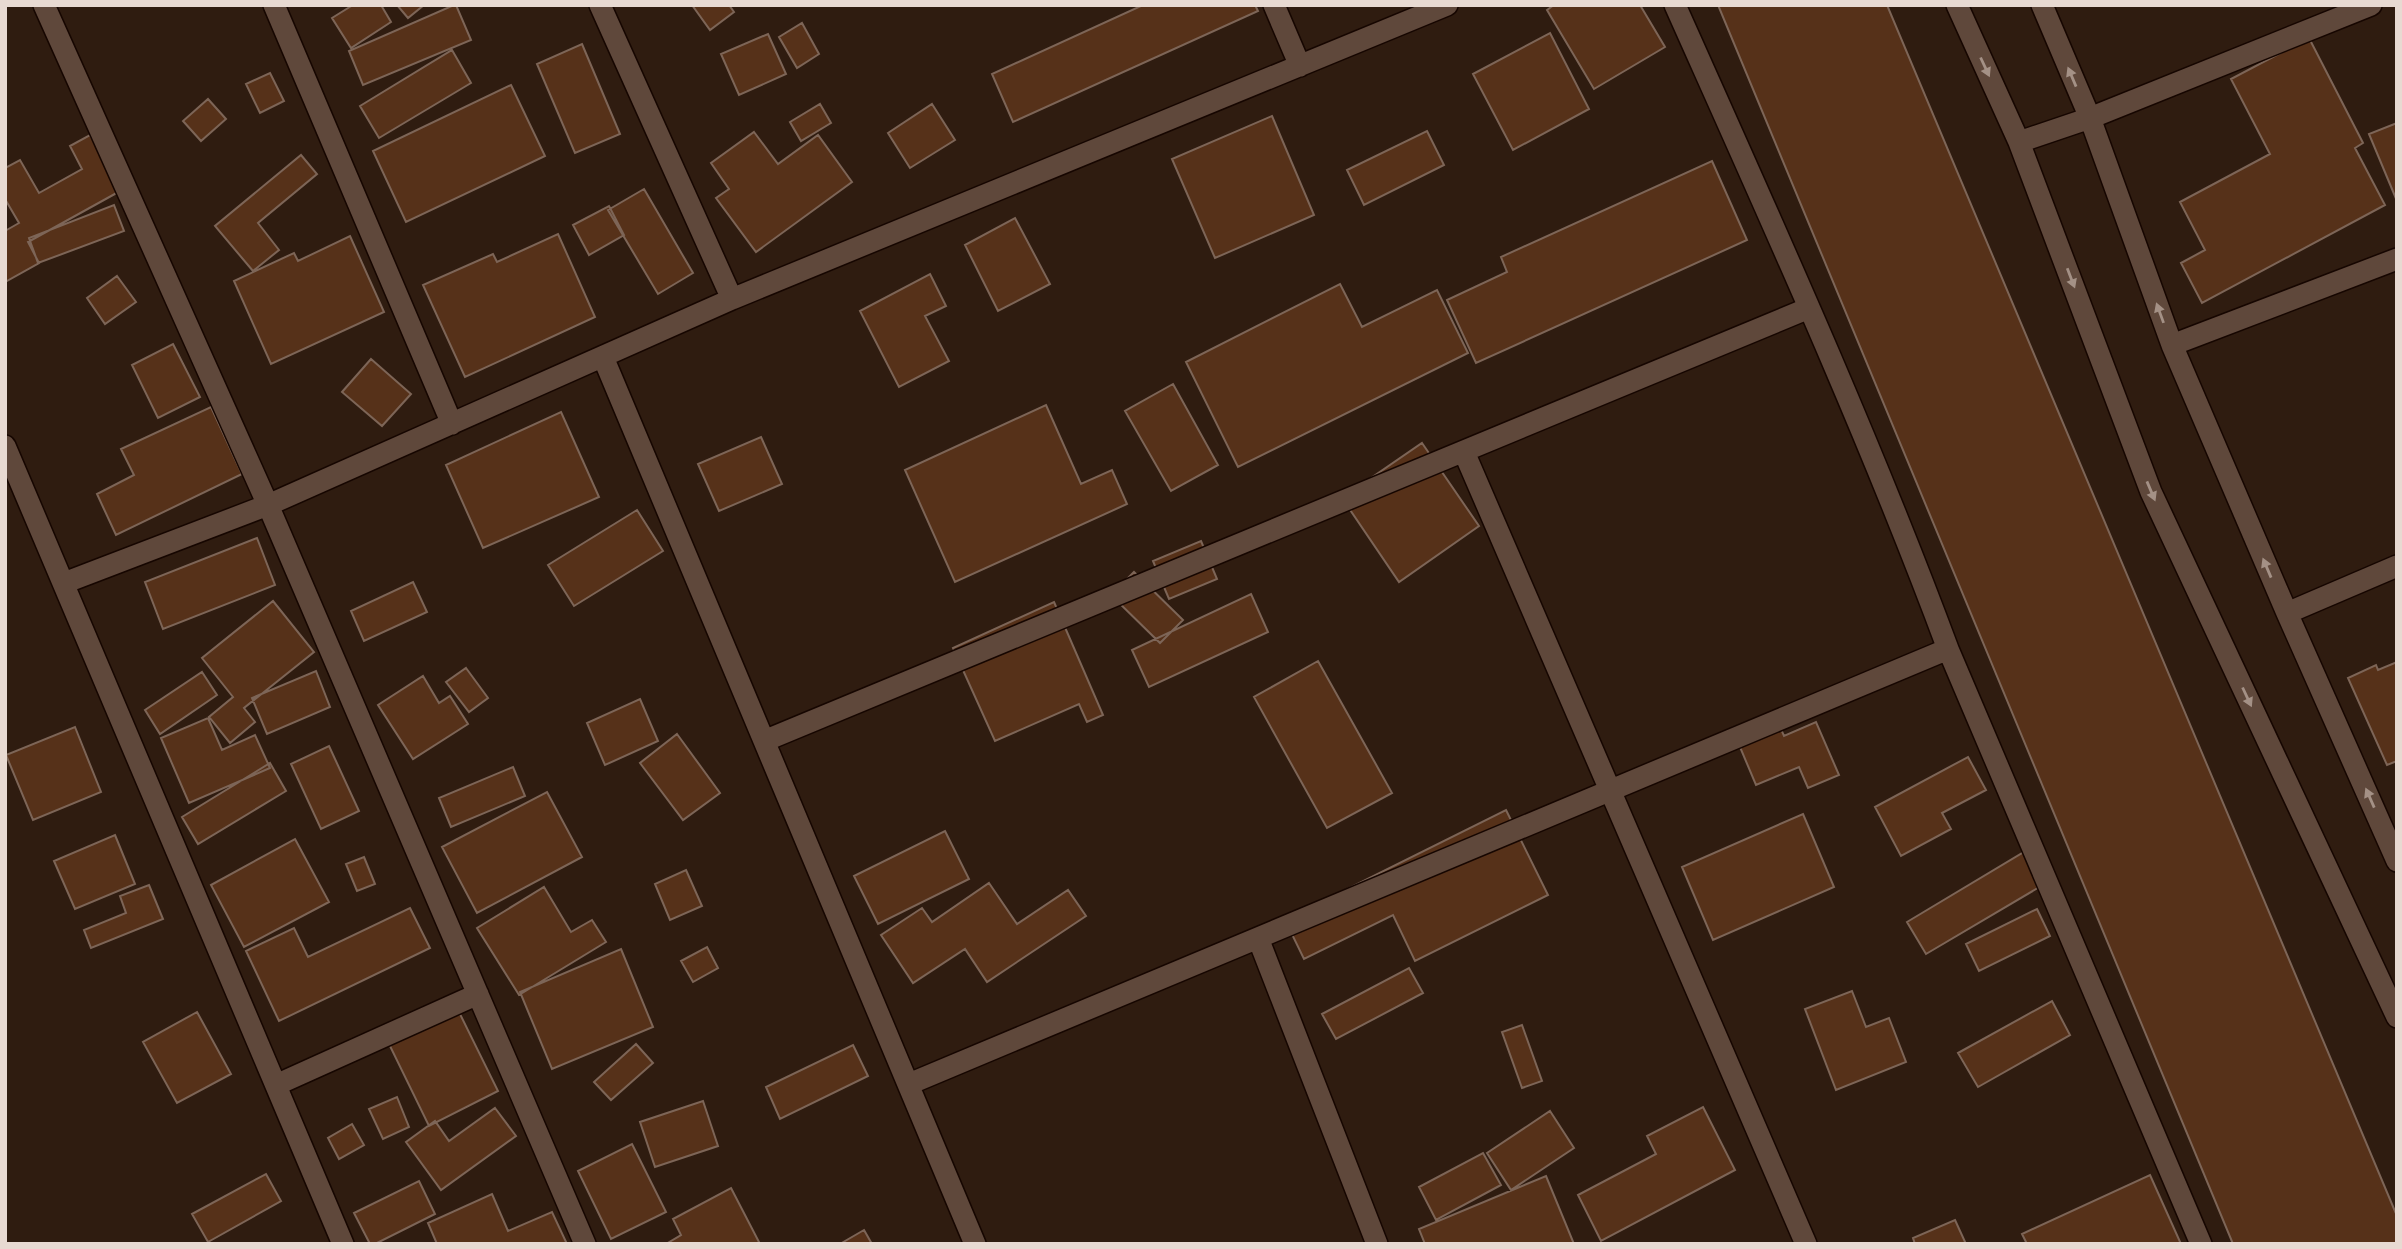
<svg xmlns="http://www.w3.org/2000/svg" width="2402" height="1249" font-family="Poppins,sans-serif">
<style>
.building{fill:#563119;stroke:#7d6557;stroke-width:2}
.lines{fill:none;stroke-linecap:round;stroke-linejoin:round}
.minor-casing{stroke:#160600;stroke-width:24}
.minor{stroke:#5f483b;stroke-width:21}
.oneway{fill:#a49186}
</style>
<rect width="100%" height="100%" fill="#2f1c10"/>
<!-- building -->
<path class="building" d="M 353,5 L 381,5 L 391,22 L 351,48 L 332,18 Z
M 397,5 L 424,5 L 408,18 Z
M 454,5 L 456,5 L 471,40 L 363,85 L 349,51 Z
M 692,5 L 729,5 L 734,12 L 710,30 Z
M 1143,5 L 1255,5 L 1258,11 L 1013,122 L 992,74 Z
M 1554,5 L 1640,5 L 1665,47 L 1594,89 L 1547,10 Z
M 1718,5 L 1887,5 L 2397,1216 L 2397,1244 L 2233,1244 Z
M 802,23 L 819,54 L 797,68 L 779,37 Z
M 1550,33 L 1589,109 L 1513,150 L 1473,74 Z
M 768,34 L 786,74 L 739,95 L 721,54 Z
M 2309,38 L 2363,143 L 2355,148 L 2385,205 L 2202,303 L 2181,263 L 2205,250 L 2180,202 L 2270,154 L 2231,79 Z
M 582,44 L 620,134 L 575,153 L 537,64 Z
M 452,50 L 471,83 L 379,138 L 360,106 Z
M 270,73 L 284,101 L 260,113 L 246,84 Z
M 511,85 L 545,156 L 406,222 L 373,151 Z
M 208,99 L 226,119 L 201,141 L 183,121 Z
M 820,104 L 831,123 L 801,141 L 790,122 Z
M 932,104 L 955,140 L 910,168 L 888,133 Z
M 1272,116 L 1314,215 L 1215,258 L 1172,159 Z
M 2397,123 L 2397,201 L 2369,134 Z
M 1427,131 L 1444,165 L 1364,205 L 1347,170 Z
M 754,132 L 778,164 L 818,135 L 852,182 L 756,252 L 716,198 L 729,189 L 711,163 Z
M 90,135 L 122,190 L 28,242 L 39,263 L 5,282 L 5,231 L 19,223 L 5,199 L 5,168 L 20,160 L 39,193 L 82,169 L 70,146 Z
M 301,155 L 317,174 L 258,223 L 279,250 L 253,271 L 215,226 Z
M 1712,161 L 1747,240 L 1476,363 L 1447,300 L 1507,272 L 1501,257 Z
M 644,189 L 693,273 L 658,294 L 608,210 Z
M 114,205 L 124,231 L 38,263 L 29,238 Z
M 609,206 L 624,235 L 589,255 L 573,225 Z
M 1015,218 L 1050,284 L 998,311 L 965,245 Z
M 558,234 L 595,317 L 465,377 L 423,285 L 493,254 L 497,262 Z
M 350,236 L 384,312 L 271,364 L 234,281 L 294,253 L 298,261 Z
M 930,274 L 946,306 L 925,316 L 949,361 L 899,387 L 860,311 Z
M 117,276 L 136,302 L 105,324 L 87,298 Z
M 1340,284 L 1362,327 L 1437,290 L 1468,353 L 1238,467 L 1186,362 Z
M 173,344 L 200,397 L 158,418 L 132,365 Z
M 371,359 L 411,394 L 382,426 L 342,392 Z
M 1173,384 L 1218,465 L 1171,491 L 1125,411 Z
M 1046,405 L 1081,484 L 1112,470 L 1127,504 L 955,582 L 905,470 Z
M 211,407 L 242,474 L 116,535 L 97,494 L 134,475 L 121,449 Z
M 561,412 L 599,497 L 483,548 L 446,465 Z
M 761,437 L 782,484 L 719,511 L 698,464 Z
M 1422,443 L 1479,526 L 1399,582 L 1342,498 Z
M 637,510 L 663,551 L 574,606 L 548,565 Z
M 257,538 L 275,585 L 163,629 L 145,582 Z
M 1201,541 L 1217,579 L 1169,599 L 1153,561 Z
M 1134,572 L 1183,620 L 1160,643 L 1111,595 Z
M 413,582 L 427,612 L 364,641 L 351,611 Z
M 1251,594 L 1268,632 L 1149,687 L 1132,650 Z
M 273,601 L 314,652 L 244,708 L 255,722 L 230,743 L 209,717 L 233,697 L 202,658 Z
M 1054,602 L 1103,715 L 1087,722 L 1079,704 L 995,741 L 953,648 Z
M 1318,661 L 1392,793 L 1327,828 L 1254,697 Z
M 2397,662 L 2397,761 L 2387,765 L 2348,678 L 2376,665 L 2378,670 Z
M 466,668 L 488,698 L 469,712 L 446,682 Z
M 316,671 L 330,707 L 267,734 L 252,698 Z
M 202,672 L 217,695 L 160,734 L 145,710 Z
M 423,676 L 439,703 L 450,696 L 468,724 L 413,759 L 378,705 Z
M 640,699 L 658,741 L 605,765 L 587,723 Z
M 1773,711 L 1784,736 L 1816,722 L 1839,775 L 1808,788 L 1799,767 L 1756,785 L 1732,728 Z
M 208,718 L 222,750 L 255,735 L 270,768 L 189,803 L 161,738 Z
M 75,727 L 101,792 L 33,820 L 6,755 Z
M 677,734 L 720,793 L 683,820 L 640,763 Z
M 329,746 L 359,811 L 321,829 L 291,764 Z
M 1968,757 L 1986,790 L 1942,813 L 1951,829 L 1901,856 L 1875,807 Z
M 270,763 L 286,791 L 198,844 L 182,817 Z
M 513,767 L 525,796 L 451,827 L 439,798 Z
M 547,792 L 582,857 L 477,913 L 442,847 Z
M 1506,810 L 1548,895 L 1415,961 L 1393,915 L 1304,959 L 1285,920 Z
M 1803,814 L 1834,887 L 1713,940 L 1682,867 Z
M 945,831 L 969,879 L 878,924 L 854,876 Z
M 115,835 L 135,884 L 75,909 L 54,861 Z
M 295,839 L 329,902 L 244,947 L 211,885 Z
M 2029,849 L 2048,882 L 1926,954 L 1907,922 Z
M 364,857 L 375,884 L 357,891 L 346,864 Z
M 686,870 L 702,906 L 670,920 L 655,884 Z
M 989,883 L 1017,924 L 1068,890 L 1086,916 L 987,982 L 965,949 L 913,983 L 881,935 L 922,908 L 932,922 Z
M 149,885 L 163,919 L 91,948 L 84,930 L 126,913 L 120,896 Z
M 544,887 L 571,932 L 592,920 L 606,942 L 519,995 L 477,928 Z
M 410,908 L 430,948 L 279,1021 L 246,951 L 294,928 L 308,957 Z
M 2037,909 L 2050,936 L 1979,971 L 1966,944 Z
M 707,947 L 718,968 L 693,982 L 681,961 Z
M 621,949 L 653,1027 L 552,1069 L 520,992 Z
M 1409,968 L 1423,993 L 1336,1039 L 1322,1014 Z
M 1852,991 L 1866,1027 L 1889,1018 L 1906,1062 L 1836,1090 L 1805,1009 Z
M 2052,1001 L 2070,1035 L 1978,1087 L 1958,1053 Z
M 458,1010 L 498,1091 L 429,1126 L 389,1044 Z
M 197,1012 L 231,1074 L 177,1103 L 143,1042 Z
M 1522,1025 L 1542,1081 L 1522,1088 L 1502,1032 Z
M 636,1044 L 653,1063 L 611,1100 L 594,1082 Z
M 853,1045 L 868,1076 L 780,1119 L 766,1087 Z
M 397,1097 L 409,1127 L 383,1139 L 369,1109 Z
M 703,1101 L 718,1146 L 655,1167 L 640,1122 Z
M 1703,1107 L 1735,1170 L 1601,1241 L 1578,1195 L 1656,1154 L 1647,1136 Z
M 495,1108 L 516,1136 L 441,1190 L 406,1142 L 435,1121 L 449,1141 Z
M 1550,1111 L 1574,1148 L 1511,1190 L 1487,1153 Z
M 352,1124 L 364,1145 L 339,1159 L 328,1138 Z
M 632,1144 L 666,1212 L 611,1239 L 578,1171 Z
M 1483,1153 L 1501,1185 L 1436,1220 L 1419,1187 Z
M 266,1174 L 281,1201 L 208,1242 L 192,1214 Z
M 2150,1175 L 2181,1244 L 2027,1244 L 2022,1234 Z
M 1546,1176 L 1574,1244 L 1425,1244 L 1419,1229 Z
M 419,1181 L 435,1214 L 375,1244 L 370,1244 L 354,1213 Z
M 731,1188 L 760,1244 L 666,1244 L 681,1235 L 673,1219 Z
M 492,1194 L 508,1231 L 552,1212 L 567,1244 L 437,1244 L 428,1223 Z
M 1955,1220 L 1966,1244 L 1915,1244 L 1913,1238 Z
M 864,1230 L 872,1244 L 840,1244 Z"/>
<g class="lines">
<defs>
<path id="minor" d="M 44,5 L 268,505 L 585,1244
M 274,5 L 452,424
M 600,5 L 732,299
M 1274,5 L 1300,66
M 1957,5 L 2019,142 L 2151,492 L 2397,1017
M 2042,5 L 2090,118 L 2172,345 L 2287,613 L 2397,861
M 2019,142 L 2090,118 L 2371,5
M 2172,345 L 2397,259
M 603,357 L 975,1244
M 5,446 L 343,1244
M 1464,452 L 1806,1244
M 64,583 L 268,505 L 732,299 L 1447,5
M 2287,613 L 2397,566
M 1948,649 L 2201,1244
M 764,741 L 1809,308
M 1258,938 L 1377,1244
M 909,1084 L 1948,649 C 1867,431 1770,218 1675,5
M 276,1085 L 478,994"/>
</defs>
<!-- minor casing -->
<use href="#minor" class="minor-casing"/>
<!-- minor -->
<use href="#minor" class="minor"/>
</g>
<!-- one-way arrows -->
<defs><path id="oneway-solid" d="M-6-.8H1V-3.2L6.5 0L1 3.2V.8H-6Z" transform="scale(1.75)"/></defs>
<g class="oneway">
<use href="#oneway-solid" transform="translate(1985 67) rotate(65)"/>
<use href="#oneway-solid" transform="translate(2072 77) rotate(-113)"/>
<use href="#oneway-solid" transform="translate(2071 278) rotate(69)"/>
<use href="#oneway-solid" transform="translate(2160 313) rotate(-110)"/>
<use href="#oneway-solid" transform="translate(2151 491) rotate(67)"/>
<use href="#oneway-solid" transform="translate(2267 568) rotate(-113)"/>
<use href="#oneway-solid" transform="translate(2247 697) rotate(65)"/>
<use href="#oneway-solid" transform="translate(2370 798) rotate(-114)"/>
</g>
<!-- border -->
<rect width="2402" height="1249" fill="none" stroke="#e8dad2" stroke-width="14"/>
</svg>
